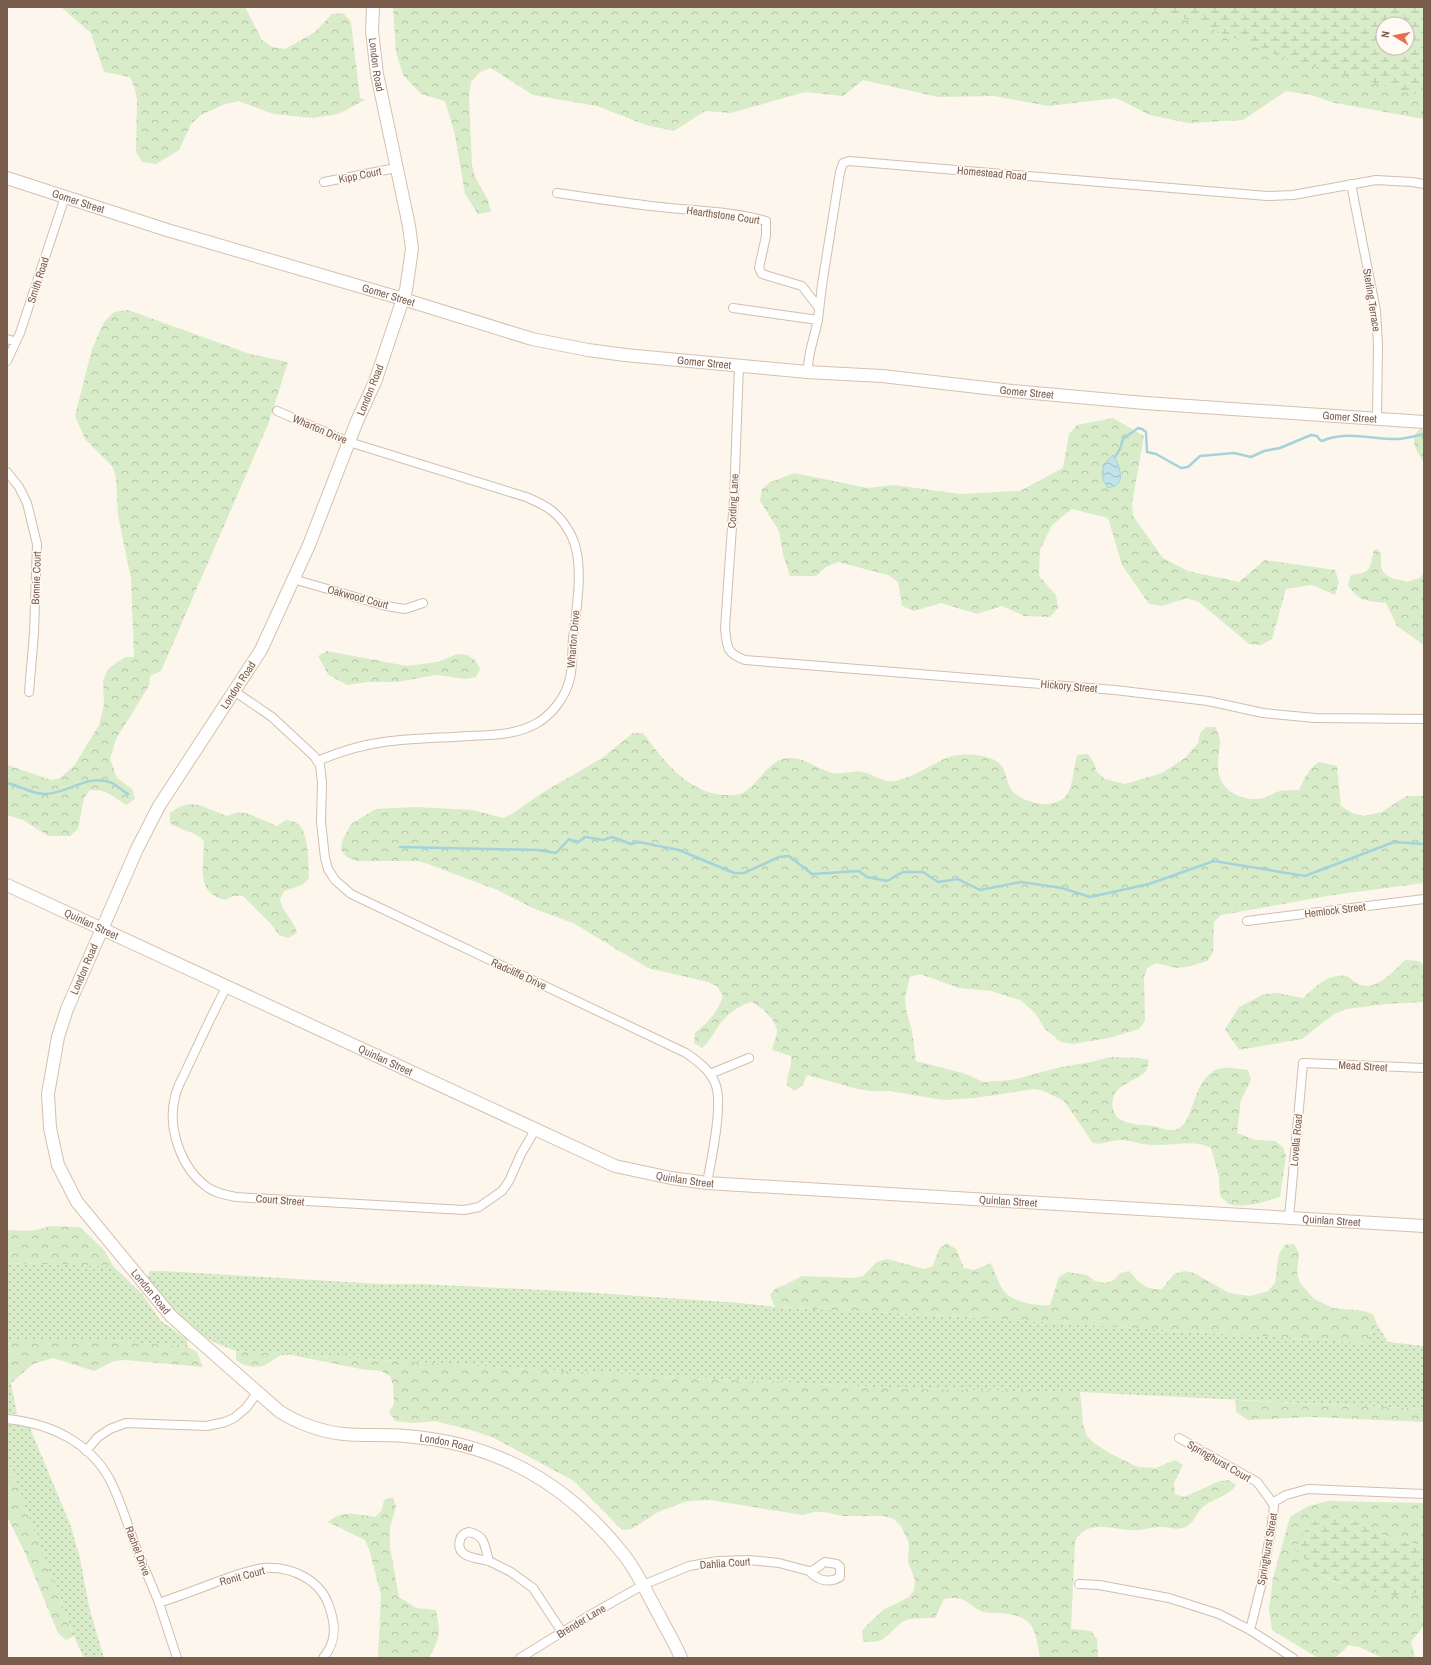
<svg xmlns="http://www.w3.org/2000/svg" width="1431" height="1665" font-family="'Archivo Narrow',sans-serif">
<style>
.green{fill:url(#green-dots)}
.forest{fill:url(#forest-crowns)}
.wetland{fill:url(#wetland-marsh);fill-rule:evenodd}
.water{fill:url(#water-waves);stroke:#a5d3da}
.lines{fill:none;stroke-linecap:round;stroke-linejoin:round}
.stream{stroke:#a5d3da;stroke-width:2.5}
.street-casing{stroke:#d1beb0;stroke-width:10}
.secondary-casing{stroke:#d6c0b0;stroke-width:14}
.street{stroke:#fff;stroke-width:8}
.secondary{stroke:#fff;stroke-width:12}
.labels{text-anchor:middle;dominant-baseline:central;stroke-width:3;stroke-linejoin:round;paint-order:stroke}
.street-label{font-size:11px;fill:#7a5c4d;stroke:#fffaf3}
</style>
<defs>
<pattern id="green-dots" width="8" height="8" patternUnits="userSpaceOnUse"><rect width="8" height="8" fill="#d8ecc9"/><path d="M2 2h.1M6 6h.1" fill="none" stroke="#b4c2a5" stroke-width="1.8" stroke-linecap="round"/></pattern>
<pattern id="forest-crowns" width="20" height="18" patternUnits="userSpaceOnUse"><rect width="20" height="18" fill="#d8ecc9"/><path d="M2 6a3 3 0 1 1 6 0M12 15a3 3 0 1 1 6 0" fill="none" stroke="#b4c2a5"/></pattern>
<pattern id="wetland-marsh" width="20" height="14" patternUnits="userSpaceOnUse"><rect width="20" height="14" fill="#d8ecc9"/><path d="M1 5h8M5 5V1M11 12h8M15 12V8" fill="none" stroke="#b4c2a5"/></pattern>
<pattern id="water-waves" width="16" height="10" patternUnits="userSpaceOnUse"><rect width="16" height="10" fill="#bfe3e8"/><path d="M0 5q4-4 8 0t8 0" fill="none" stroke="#a0bbbe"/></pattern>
</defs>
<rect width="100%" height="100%" fill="#fdf6ec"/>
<!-- green -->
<path class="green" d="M 7,1263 L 113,1266 L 143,1295 L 161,1321 L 187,1339 L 188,1347 L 108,1340 L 7,1341 Z
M 150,1271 L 163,1271 L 382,1284 L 421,1284 L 581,1292 L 740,1303 L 775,1307 L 933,1315 L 1366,1343 L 1377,1324 L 1388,1342 L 1424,1346 L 1424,1409 L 1080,1392 L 911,1389 L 543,1370 L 236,1351 C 229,1348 222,1346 216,1343 C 189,1329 165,1300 147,1277 Z
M 7,1383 L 11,1383 L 17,1414 L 7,1414 Z
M 7,1424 L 24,1424 L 30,1428 L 70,1524 L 80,1558 L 89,1607 L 104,1658 L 84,1658 L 74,1636 L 7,1459 Z"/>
<!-- forest -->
<path class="forest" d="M 61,7 L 245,7 L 262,40 L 272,47 L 285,49 L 315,32 L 332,14 L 343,13 L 351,22 L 360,98 L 365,100 L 338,114 L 313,118 L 274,114 L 238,101 L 225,104 L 201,115 L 191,124 L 179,150 L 156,164 L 142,162 L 136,152 L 137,100 L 135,89 L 130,77 L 104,72 L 91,33 Z
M 393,7 L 1139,7 L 1178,16 L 1424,96 L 1424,119 L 1335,103 L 1311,95 L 1286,91 L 1243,120 L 1188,123 L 1150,115 L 1116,98 L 1048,106 L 994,96 L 938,97 L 863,80 L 843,96 L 805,92 L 731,113 L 705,111 L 674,131 L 646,125 L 597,106 L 533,95 L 491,68 L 480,72 L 471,82 L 469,96 L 472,165 L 475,177 L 488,200 L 491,212 L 478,214 L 465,194 L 455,135 L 445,101 L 421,94 L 403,75 L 396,52 Z
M 128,310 L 250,354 L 288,362 L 269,422 L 161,671 L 150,676 L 149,686 L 116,739 L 110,759 L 117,778 L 132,789 L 135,799 L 126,805 C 113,796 106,789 90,790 L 84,798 L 78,829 L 70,836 L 48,836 L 23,820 L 7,815 L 7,765 L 51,780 L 60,778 L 74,766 L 99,725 L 104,704 L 103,680 L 109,668 L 125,657 L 134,657 L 131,579 L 118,515 L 116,477 L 112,466 L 85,439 L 75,416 L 92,349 L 104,322 L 114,312 Z
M 1113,418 L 1144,436 L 1132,503 L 1133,516 L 1163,558 L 1188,571 L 1239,582 L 1265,560 L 1335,570 L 1339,582 L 1335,595 L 1312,585 L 1286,589 L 1272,639 L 1261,645 L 1249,644 L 1199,602 L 1187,598 L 1162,606 L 1149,604 L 1122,565 L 1108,518 L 1072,509 L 1052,525 L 1040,550 L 1039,576 L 1056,595 L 1058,608 L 1050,617 L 1024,616 L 1002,606 L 977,614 L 941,603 L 914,611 L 902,606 L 898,582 L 888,575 L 838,562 L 826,567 L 816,576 L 790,576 L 783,554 L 779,531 L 760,501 L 762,489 L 771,482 L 794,473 L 868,488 L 894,485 L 960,494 L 1020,491 L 1063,468 L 1069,434 L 1077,425 Z
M 1421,428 L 1424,428 L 1424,463 C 1417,451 1407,439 1421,428 Z
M 1377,549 L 1381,553 L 1381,566 L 1383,572 L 1391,578 L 1407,582 L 1420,578 L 1424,572 L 1424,645 L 1397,626 L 1386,603 C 1368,601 1358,602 1348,585 L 1351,575 C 1372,572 1369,570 1374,550 Z
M 327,651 L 407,666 L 438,662 L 457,654 L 467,655 L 475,660 L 480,669 L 476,677 L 466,679 L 436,675 L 397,682 L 367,682 L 347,685 L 329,675 L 326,673 L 328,674 L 318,656 Z
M 1206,727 L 1215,727 C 1223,740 1219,748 1218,762 C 1215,787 1239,803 1263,798 C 1269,797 1274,792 1280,791 C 1286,790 1293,790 1299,790 C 1304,779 1308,769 1319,762 L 1337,766 L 1341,806 L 1352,813 L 1364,816 L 1382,812 L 1406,796 L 1424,796 L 1424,883 L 1333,895 L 1221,915 L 1214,922 L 1213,952 L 1207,961 L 1187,967 L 1176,968 L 1156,963 L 1147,968 L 1144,978 L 1145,1021 L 1139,1029 L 1109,1038 L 1072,1044 L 1061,1042 L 1045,1029 L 1035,1013 L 1020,1000 L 991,991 L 959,988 L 920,974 L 910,977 L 905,998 L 906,1009 L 912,1031 L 916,1061 L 966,1074 L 983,1082 L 1012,1080 L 1061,1067 L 1091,1062 L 1110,1057 L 1139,1058 L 1149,1060 C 1148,1064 1147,1069 1145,1072 C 1136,1081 1115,1085 1113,1099 C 1111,1108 1114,1117 1123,1121 C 1132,1125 1144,1125 1153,1126 C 1159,1127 1168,1131 1174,1130 C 1196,1127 1190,1079 1218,1069 C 1227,1066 1239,1069 1248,1070 L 1251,1080 L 1241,1100 L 1237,1133 L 1255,1140 L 1275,1141 L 1283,1147 L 1286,1156 L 1280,1197 C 1267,1201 1240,1210 1227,1203 C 1225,1201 1222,1198 1220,1196 L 1219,1177 L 1211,1148 C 1194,1139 1172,1146 1153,1145 C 1143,1145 1133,1141 1123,1140 C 1111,1139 1106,1145 1093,1143 L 1064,1101 L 1044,1091 L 1034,1089 L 975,1098 L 943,1100 L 890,1091 L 870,1091 L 858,1089 L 807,1075 L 802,1086 L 794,1091 L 787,1085 C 787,1072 792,1068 791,1056 L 772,1050 C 773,1044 777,1036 777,1031 C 776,1019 761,1007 752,1002 C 741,1004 726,1015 719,1025 C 713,1034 710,1041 702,1048 L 694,1043 L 695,1033 C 708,1022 718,1012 723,996 L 717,986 L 708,982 L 648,968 L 573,923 L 535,909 L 497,890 L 428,864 L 418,861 L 356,861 L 347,857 L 341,850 L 342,841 L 351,824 L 376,809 L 415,807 L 473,810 L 503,818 L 512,814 L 542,793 L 602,758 L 633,733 L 643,733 C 663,760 687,792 724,795 C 733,795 740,796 747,790 C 761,780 770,758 790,758 C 804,757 818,769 832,773 C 842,775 852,770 862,772 C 871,773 879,780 888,781 C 905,784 935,761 952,756 C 965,753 988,754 999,763 C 1007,769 1006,785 1013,792 C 1026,804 1057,811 1068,793 C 1072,787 1075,763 1077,755 L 1088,754 L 1094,763 L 1097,772 L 1105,779 L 1125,784 L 1162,773 L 1185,758 L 1198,743 L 1200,733 Z
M 189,804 L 199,805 L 227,816 L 239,812 L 249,814 L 277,826 L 286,820 C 289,821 293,821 295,822 C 310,829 308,864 309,878 L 302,885 L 284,891 L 280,900 C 283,913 294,920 297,933 L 288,938 L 279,935 L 271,924 L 243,896 L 233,896 L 225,900 C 195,893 204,866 204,841 C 194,830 182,832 170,823 L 170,813 L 179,807 Z
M 1405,960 L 1419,961 L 1424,966 L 1424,1002 L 1385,1004 L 1347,1009 L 1334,1014 L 1302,1039 L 1239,1050 L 1225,1029 L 1239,1007 L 1264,994 L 1277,993 L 1303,998 C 1312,990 1323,978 1336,976 C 1349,973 1352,982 1361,985 C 1379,990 1394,970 1405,960 Z
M 50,1226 L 80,1227 L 105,1251 L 113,1266 L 7,1263 L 7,1230 C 22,1231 36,1232 50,1226 Z
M 947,1243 L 956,1249 L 964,1268 L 974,1270 L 991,1263 C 995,1272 998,1282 1003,1290 C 1012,1302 1037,1307 1050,1305 L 1059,1277 L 1067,1272 L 1087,1275 L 1095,1281 L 1105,1283 L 1114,1280 L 1120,1273 L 1129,1271 C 1140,1283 1144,1290 1162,1289 L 1174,1274 L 1184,1271 L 1194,1273 L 1229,1293 L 1250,1296 L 1268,1291 L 1275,1283 L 1279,1254 L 1285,1245 L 1294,1244 L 1299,1253 L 1297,1273 L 1300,1283 L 1314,1299 L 1333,1308 L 1364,1311 L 1373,1314 L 1377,1324 L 1366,1343 L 933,1315 L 775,1307 L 770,1295 L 776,1288 L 785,1285 L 802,1276 L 854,1278 L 863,1276 L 877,1262 L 887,1259 L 924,1269 L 933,1266 L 939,1249 Z
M 10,1340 L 108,1340 L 188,1347 L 197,1352 L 203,1367 L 125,1360 L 114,1361 L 94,1371 L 53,1358 L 33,1364 L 11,1383 L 7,1383 L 7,1341 Z
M 236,1351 L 543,1370 L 911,1389 L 1080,1392 L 1083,1424 L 1087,1436 L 1094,1443 L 1111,1454 L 1138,1467 L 1156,1468 L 1175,1460 L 1183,1465 L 1174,1483 L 1175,1494 L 1184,1497 L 1220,1481 L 1229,1480 L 1236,1485 C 1225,1499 1210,1499 1201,1509 C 1195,1516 1193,1525 1183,1528 C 1176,1530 1168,1527 1161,1527 C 1151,1527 1141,1531 1131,1530 C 1109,1529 1089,1519 1075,1541 L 1071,1629 L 1091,1631 L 1097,1639 L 1098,1658 L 1040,1658 C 1035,1627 1034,1616 1000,1613 C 994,1613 986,1613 981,1611 C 966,1603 964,1595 944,1599 L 935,1618 C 928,1618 909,1618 904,1621 C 887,1632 886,1646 863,1641 L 862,1631 L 868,1624 L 883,1610 L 909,1597 L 914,1590 L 915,1580 L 908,1562 L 909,1543 L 901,1526 L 894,1519 L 884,1516 L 843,1516 L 824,1512 L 814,1512 L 803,1515 L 710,1500 L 688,1501 L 658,1512 L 632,1529 L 622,1530 L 574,1481 L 494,1438 L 474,1431 L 435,1421 L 414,1423 L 395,1421 L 389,1412 L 394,1404 L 393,1385 L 390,1376 L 381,1371 L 361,1369 L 291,1355 L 281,1355 L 264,1366 L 254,1367 L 244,1365 L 236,1360 Z
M 1235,1400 L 1424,1409 L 1424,1422 L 1311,1417 L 1248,1420 L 1236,1412 Z
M 7,1459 L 74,1636 L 66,1640 L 58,1633 L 25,1553 L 7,1516 Z
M 393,1497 L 396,1507 L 390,1527 L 390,1548 L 399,1597 L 416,1608 L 436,1610 C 441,1635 440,1636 429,1658 L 378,1658 L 381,1595 L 369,1549 L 365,1540 L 328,1522 C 344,1509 356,1515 375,1517 L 382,1510 L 384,1500 Z
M 1329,1501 L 1424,1503 L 1424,1546 L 1416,1544 L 1394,1541 L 1360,1523 L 1295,1550 L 1323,1575 L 1332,1581 L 1408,1595 L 1424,1591 L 1424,1625 L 1411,1642 L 1415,1658 L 1383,1658 L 1359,1647 L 1349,1645 L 1335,1658 L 1318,1658 L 1272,1630 L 1269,1609 L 1273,1578 L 1290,1517 L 1308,1506 Z"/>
<!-- wetland -->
<path class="wetland" d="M 1139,7 L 1424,7 L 1424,96 L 1290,60 L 1178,16 ZM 1383,24 L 1407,24 L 1407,48 L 1383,48 Z
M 1334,1515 L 1360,1523 L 1394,1541 L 1416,1544 L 1424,1546 L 1424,1591 L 1408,1595 L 1387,1595 L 1332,1580 L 1323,1575 L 1295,1550 C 1304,1530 1310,1518 1334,1515 Z"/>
<!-- water -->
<path class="water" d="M 1113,455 L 1115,457 C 1120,469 1127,485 1108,488 L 1103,480 L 1103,465 Z"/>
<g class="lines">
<!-- stream -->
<path class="stream" d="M 1115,457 L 1120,449 L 1123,439 L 1138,428 L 1142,429 L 1146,432 L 1147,452 L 1156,454 L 1181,468 L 1188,467 L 1200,456 L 1234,453 L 1251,457 L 1264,451 L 1280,448 L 1311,435 L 1317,436 L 1320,440 L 1322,441 C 1347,430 1374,440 1399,439 C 1408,438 1416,436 1424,434
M 7,783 C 20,785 32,795 46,794 C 68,793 90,773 112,783 C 118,786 123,791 128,794
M 400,847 L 538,850 L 556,853 L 569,839 L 577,843 L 585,837 L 603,840 L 612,837 L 631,844 L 639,842 L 679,850 L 734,873 L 744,873 L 779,857 L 789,856 L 812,874 L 859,871 L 867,877 L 887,881 L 903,872 L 923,872 L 938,882 L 958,879 L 980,890 L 1021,882 L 1062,888 L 1090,897 L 1149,884 L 1214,861 L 1305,876 L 1394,842 L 1424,844"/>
<defs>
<path id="street" d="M 324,182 L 396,168
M 1351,184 L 1376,311 L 1378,344 L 1377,418
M 557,193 C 591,198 625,203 660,207 C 696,211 731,211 766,221 L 766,236 L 759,268 L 762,274 L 802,286 L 819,308
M 733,308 L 818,320
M 7,339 L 16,342
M 7,361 L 20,333 L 65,197
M 739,366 L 734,498 L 725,628 C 727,647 726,653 745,660 L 1115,690 L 1208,701 L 1263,713 L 1315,718 L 1424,719
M 807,372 L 810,352 L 818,320 L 822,285 L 840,172 L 843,163 L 849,161 L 1267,196 L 1293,195 L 1376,180 L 1412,182 L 1424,184
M 277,411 L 349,442 L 526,497 C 548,506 561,514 572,537 C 585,565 576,609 573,639 C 572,652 573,666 570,678 C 566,696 554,712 539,722 C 518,735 493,735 469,736 C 441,738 412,738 384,742 C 360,745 339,752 317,761
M 7,472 L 19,487 L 27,503 L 37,544 L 34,633 L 29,692
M 293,579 L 386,606 L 405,609 L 423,603
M 234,691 L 272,717 L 314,756 L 320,765 L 322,782 L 321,822 L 325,858 L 328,869 L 335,880 L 351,894 L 686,1053 C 697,1061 709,1069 715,1083 C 724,1102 711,1161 707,1183
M 1247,921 L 1424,899
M 227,986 C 213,1012 201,1039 188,1066 C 184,1076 177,1086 175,1097 C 167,1128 181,1168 207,1187 C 215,1193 226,1195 236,1197 L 464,1210 L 479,1207 L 502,1191 L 509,1181 L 521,1154 L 535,1130
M 710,1074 L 749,1058
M 1289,1218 L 1303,1063 L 1424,1068
M 7,1419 C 49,1423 91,1442 111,1482 C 122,1504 128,1527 137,1550 C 144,1568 152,1585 159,1603 C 165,1621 171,1640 177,1658
M 1179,1438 L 1257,1482 L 1269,1498 L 1274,1506 L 1271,1530 L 1261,1586 L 1250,1630
M 86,1451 L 98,1437 L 110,1429 L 126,1423 L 207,1426 L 225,1422 L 234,1418 L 246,1408 L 258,1392
M 1272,1503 L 1286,1495 L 1308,1489 L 1424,1494
M 469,1532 C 486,1536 484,1545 489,1561 C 477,1558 455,1558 460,1540 C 461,1535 464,1533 469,1532 Z
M 489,1561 L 511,1572 L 533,1588 L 562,1632
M 825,1562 L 837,1564 L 840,1567 L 840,1577 C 829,1584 817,1580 809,1571 C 816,1571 819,1565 825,1562 Z
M 1079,1584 L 1099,1585 L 1169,1598 L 1219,1614 L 1250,1630 L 1293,1658
M 159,1603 C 179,1596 199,1589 219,1581 C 233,1576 248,1570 263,1568 C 292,1566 322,1580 330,1609 C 336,1627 336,1643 323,1658
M 520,1658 L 590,1615 L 643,1585 L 689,1566 L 718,1561 L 749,1560 L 779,1563 L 809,1571"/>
<g id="secondary">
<path id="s1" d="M 373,7 L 372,31 L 377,74 L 409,226 L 412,249 L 406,290 L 375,382 L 357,421 L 309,545 L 261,650 L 159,806 L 137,849 L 67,1009 L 58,1037 L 48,1094 L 50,1128 L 58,1165 L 77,1202 L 171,1316 L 279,1411 C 297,1423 322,1432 344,1434 C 364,1436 385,1434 405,1436 C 497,1443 567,1483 624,1555 C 638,1573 648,1595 659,1615 C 666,1629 675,1643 681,1658"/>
<path id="s2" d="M 7,178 L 167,230 L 403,299 L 532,339 L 588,350 L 625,355 L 807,372 L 882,376 L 1012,391 L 1145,403 L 1424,422"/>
<path id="s3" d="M 7,885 L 615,1166 L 671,1178 L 707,1183 L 1424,1226"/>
</g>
</defs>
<!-- street casing -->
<use href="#street" class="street-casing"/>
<!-- secondary casing -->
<use href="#secondary" class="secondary-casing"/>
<!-- street -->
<use href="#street" class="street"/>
<!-- secondary -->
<use href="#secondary" class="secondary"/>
</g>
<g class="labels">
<!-- street labels -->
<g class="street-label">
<text stroke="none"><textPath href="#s1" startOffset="58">London Road</textPath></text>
<text transform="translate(992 173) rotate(5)">Homestead Road</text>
<text transform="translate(360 175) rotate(-11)">Kipp Court</text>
<text stroke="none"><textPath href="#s2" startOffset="75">Gomer Street</textPath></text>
<text transform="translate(723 215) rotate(8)">Hearthstone Court</text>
<text transform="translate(38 280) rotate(-72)">Smith Road</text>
<text stroke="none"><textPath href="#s2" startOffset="399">Gomer Street</textPath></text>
<text transform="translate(1372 300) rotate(81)">Sterling Terrace</text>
<text stroke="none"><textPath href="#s2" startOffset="723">Gomer Street</textPath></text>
<text transform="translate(370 390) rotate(-68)">London Road</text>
<text stroke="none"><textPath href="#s2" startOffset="1047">Gomer Street</textPath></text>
<text stroke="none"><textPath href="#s2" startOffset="1371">Gomer Street</textPath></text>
<text transform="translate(320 429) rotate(23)">Wharton Drive</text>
<text transform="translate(733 501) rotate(-87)">Cording Lane</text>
<text transform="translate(36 578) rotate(-88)">Bonnie Court</text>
<text transform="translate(358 597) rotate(15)">Oakwood Court</text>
<text transform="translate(573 639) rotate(-85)">Wharton Drive</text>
<text transform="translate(238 685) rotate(-57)">London Road</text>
<text transform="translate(1069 686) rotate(5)">Hickory Street</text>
<text transform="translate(1335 910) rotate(-7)">Hemlock Street</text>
<text stroke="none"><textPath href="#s3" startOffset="93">Quinlan Street</textPath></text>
<text transform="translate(84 969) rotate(-67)">London Road</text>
<text transform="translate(519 974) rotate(25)">Radcliffe Drive</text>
<text stroke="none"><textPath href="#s3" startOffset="417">Quinlan Street</textPath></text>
<text transform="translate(1363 1066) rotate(3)">Mead Street</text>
<text transform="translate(1296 1140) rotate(-85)">Lovella Road</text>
<text stroke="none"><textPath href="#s3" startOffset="741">Quinlan Street</textPath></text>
<text transform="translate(280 1200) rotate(4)">Court Street</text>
<text stroke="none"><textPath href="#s3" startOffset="1065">Quinlan Street</textPath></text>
<text stroke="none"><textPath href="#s3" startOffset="1389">Quinlan Street</textPath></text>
<text stroke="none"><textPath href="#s1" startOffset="1402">London Road</textPath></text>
<text stroke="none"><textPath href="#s1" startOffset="1750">London Road</textPath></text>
<text transform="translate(1219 1461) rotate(30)">Springhurst Court</text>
<text transform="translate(1267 1549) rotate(-80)">Springhurst Street</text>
<text transform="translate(138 1551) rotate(69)">Rachel Drive</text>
<text transform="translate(725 1563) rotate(-4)">Dahlia Court</text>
<text transform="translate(242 1576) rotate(-15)">Ronit Court</text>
<text transform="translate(581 1621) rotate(-31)">Brender Lane</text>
</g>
</g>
<!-- border -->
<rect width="1431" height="1665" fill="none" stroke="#7a5c4d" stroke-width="16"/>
<!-- north arrow -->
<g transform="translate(1395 36) rotate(280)"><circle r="19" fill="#fffaf3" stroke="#cabbb1"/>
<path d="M0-3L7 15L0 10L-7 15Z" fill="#e76f51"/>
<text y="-6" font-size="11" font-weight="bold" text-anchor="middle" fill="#7a5c4d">N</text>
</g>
</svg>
